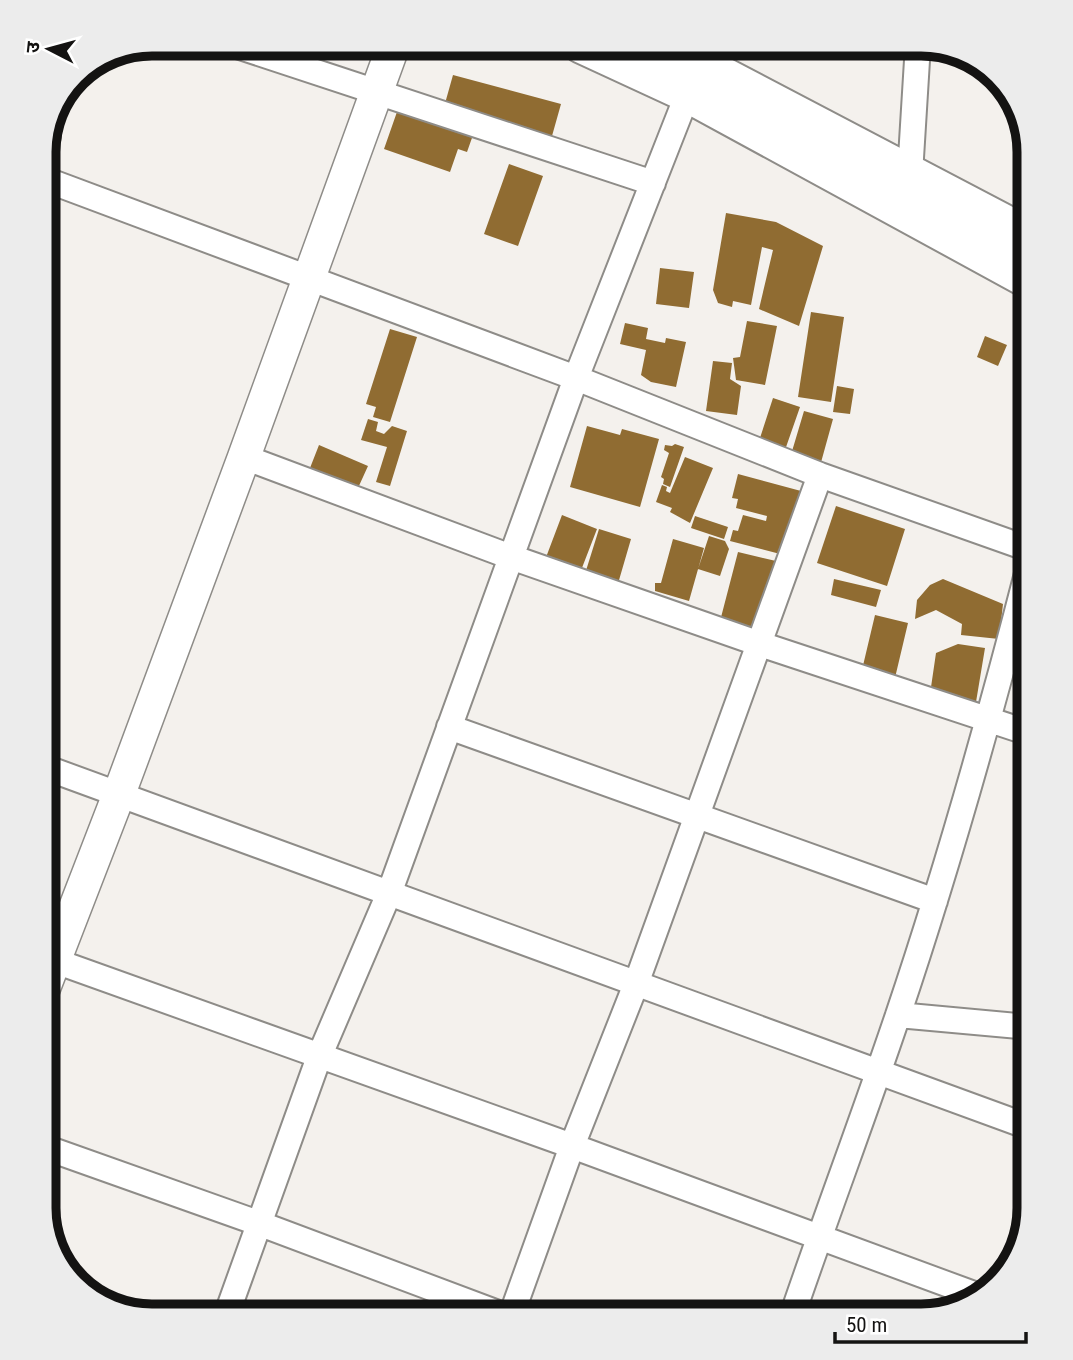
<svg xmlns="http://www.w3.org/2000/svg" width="1073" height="1360" font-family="'Roboto Condensed','Noto Sans Devanagari',sans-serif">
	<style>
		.building { fill: #906c32 }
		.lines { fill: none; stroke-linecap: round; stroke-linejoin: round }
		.minor-casing { stroke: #8e8c88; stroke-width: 28 }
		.tertiary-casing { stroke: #8e8c88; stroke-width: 35 }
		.primary-casing { stroke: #8e8c88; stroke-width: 42 }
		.minor { stroke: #fff; stroke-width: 24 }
		.tertiary { stroke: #fff; stroke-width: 32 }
		.primary { stroke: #fff; stroke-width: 38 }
		.rim { fill: none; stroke: #141312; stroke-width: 9 }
	</style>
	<rect width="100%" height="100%" fill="#f4f1ed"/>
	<path class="building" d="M453 75 561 104 552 136 444 107Z
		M398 109 473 135 467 152 458 149 450 172 384 149Z
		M509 164 543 176 518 246 484 234Z
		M726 213 776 222 823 246 799 326 759 309 773 250 762 247 751 305 733 301 732 307 718 303 713 290Z
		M660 268 694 272 689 308 656 304Z
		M811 312 844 317 831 402 798 397Z
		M747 321 777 326 765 385 736 380 733 358 740 357Z
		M625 323 648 328 646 339 665 343 666 338 686 342 676 387 651 382 641 375 646 350 620 344Z
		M390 329 417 337 390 422 373 417 376 407 366 404Z
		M985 336 1007 345 998 366 977 357Z
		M713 361 732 363 730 379 741 386 737 415 706 411Z
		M837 386 854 389 850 414 833 412Z
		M773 398 800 407 785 450 759 441Z
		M804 411 833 419 820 466 790 458Z
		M368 419 378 422 376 431 384 434 392 426 407 431 390 486 376 482 387 447 361 440Z
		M587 426 620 435 622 429 659 439 640 507 570 487Z
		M675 444 684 447 670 487 663 484 664 479 661 477 669 453 664 450 665 445 672 446Z
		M319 445 368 466 358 488 310 468Z
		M685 457 713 468 690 523 670 512 672 508 656 502 662 485 667 487 666 491 670 493Z
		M738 474 801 491 784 555 730 541 733 530 738 531 743 515 766 521 767 516 736 508 738 499 732 498Z
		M836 506 905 529 887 586 817 563Z
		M562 515 597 529 580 573 545 560Z
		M695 516 728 527 724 539 691 528Z
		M599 529 631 539 617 587 584 577Z
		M709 536 725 541 729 549 720 576 698 569Z
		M673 539 704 548 689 601 655 591V583H661Z
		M738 552 776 561 757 635 719 625Z
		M834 579 881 590 876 607 831 595Z
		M943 579 1003 604 999 639 961 635 962 624 936 610 915 619 917 600 930 585Z
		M875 615 908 623 894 682 861 674Z
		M958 644 985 648 976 702 930 694 936 653Z"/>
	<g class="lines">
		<g class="minor-casing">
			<path id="minor" d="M231 44 653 183
				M44 148 48 136
				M910 174 918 44
				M44 179 576 378 820 475 1029 549
				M244 457 511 557 760 644 1029 733
				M449 727 935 901
				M44 767 1029 1127
				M44 957 572 1146 982 1297
				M898 1015 1029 1027
				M44 1147 258 1223 506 1316
				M226 1316 319 1057 390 891 576 378 688 93
				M511 1316 572 1146 636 984 820 475
				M792 1316C826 1216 864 1116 898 1015 948 867 990 717 1029 566"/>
		</g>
		<g class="tertiary-casing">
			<path id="tertiary" d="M44 988 119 794 244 457 394 44"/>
		</g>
		<g class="primary-casing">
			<path id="primary" d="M582 44 688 93 1029 279
				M661 44 1029 237"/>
		</g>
		<use href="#minor" class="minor"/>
		<use href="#tertiary" class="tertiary"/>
		<use href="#primary" class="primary"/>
	</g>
	<path d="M0 0H1073V1360H0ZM152 56H921A96 96 0 0 1 1017 152V1208A96 96 0 0 1 921 1304H152A96 96 0 0 1 56 1208V152A96 96 0 0 1 152 56Z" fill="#ececec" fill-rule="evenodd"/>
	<path class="rim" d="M152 56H921A96 96 0 0 1 1017 152V1208A96 96 0 0 1 921 1304H152A96 96 0 0 1 56 1208V152A96 96 0 0 1 152 56Z"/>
	<g transform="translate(49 49) rotate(276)" stroke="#ffffff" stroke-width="5" paint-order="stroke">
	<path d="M0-5L12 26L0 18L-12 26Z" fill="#141312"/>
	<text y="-10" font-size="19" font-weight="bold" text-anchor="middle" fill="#141312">उ</text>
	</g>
	<path d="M835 1332v10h191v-10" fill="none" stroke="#141312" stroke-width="3.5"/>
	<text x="846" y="1332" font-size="21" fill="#141312" stroke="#ffffff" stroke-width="5" paint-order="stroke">50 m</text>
</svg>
